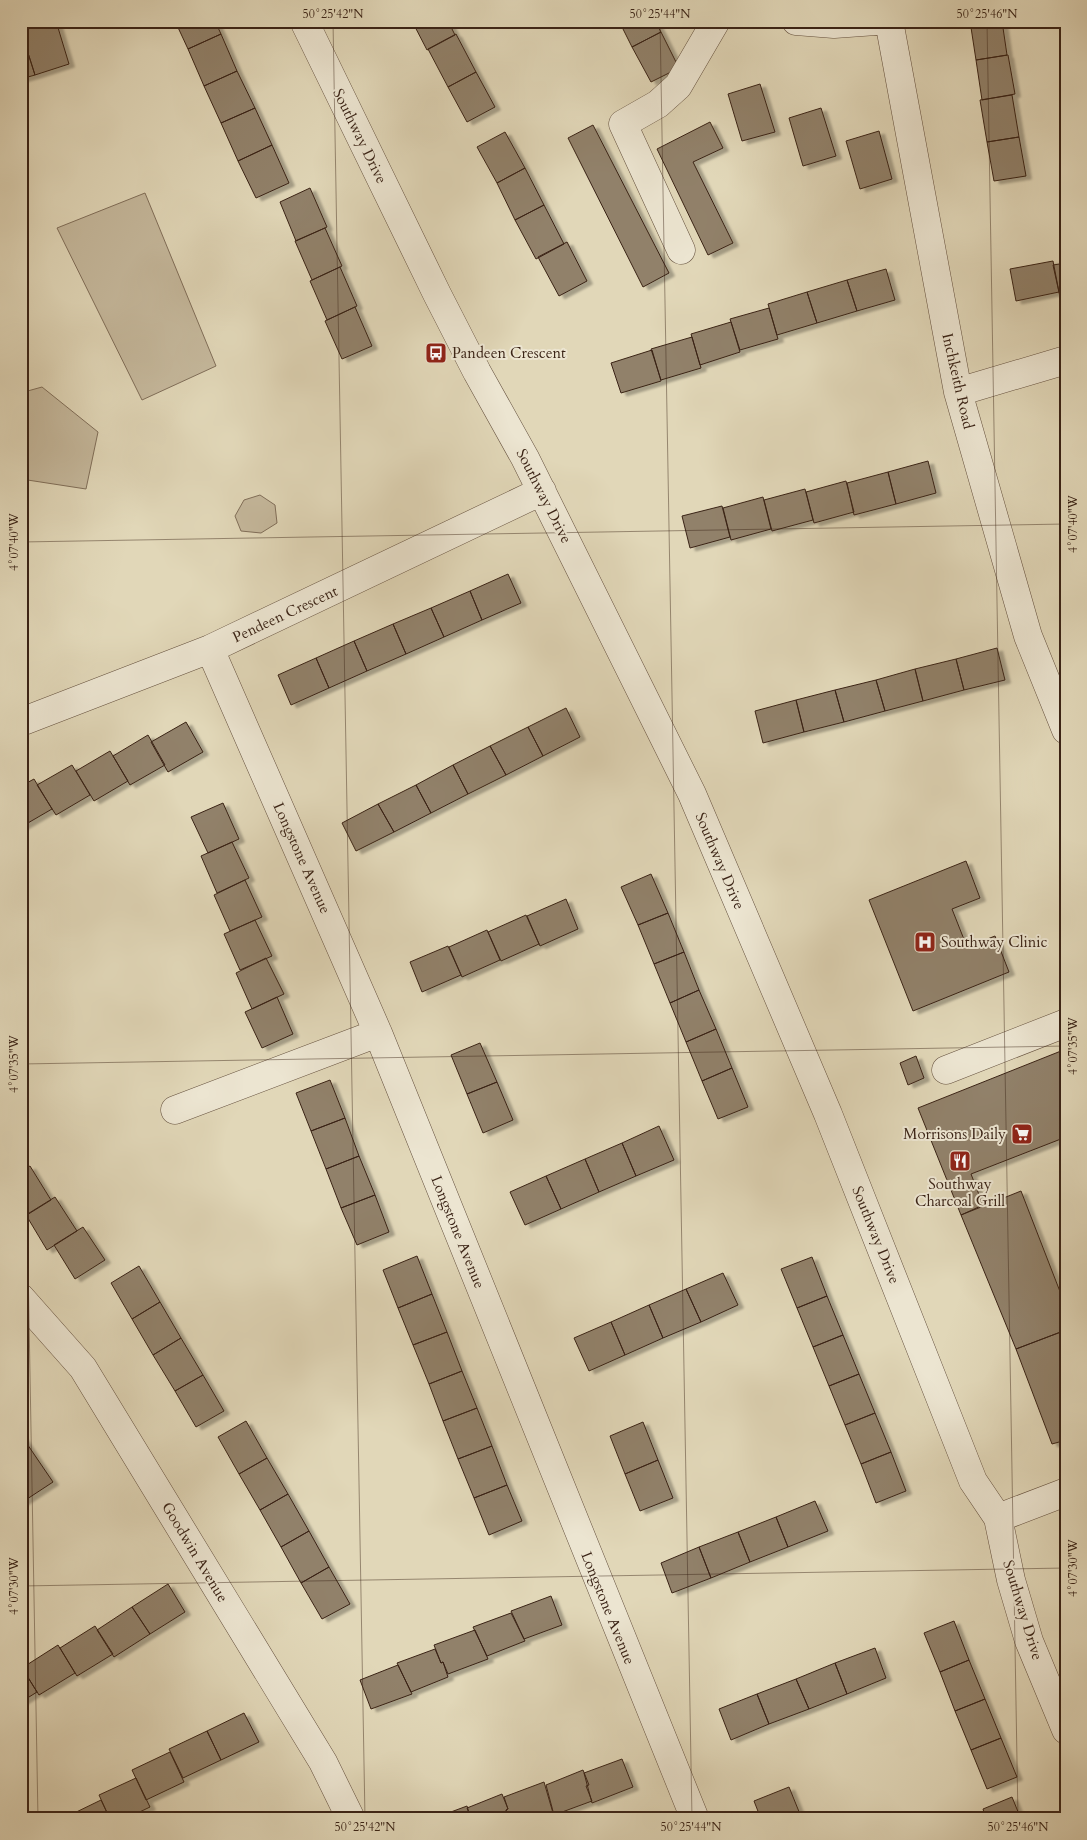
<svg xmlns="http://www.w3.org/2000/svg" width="1087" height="1840" font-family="Cardo,serif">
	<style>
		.green { fill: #c5b89c; stroke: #806e59 }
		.building { fill: #91816a; stroke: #3a2316; filter: url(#shadow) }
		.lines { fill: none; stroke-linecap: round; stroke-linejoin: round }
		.minor-casing { stroke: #64503e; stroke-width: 29 }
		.minor { stroke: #ece5d1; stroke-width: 28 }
		.ticks { fill: none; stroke: #3a2316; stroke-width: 1; stroke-opacity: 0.45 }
		.labels { text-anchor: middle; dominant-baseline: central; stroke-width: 4; stroke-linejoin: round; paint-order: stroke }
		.street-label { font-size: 15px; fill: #3a2316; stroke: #ece5d1 }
		.poi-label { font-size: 15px; fill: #3a2316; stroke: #ece5d1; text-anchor: start }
		.neatline { fill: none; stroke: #3a2316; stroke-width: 2 }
		.ticks-label { font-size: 12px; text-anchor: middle; fill: #3a2316 }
	</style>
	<defs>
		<filter id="shadow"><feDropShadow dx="5.5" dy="3" stdDeviation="1" flood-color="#0004"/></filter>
	</defs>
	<rect width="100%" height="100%" fill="#e1d7b8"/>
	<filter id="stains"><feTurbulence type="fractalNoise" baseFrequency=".004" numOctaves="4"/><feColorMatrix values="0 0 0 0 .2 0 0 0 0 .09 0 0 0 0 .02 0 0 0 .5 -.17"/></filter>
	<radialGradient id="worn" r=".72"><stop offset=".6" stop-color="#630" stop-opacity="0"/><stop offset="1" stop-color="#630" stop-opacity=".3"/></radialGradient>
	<path class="green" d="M145 193 216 366 142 400 57 228Z
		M42 387 98 432 86 489 21 479V403L24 392Z
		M260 495 275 505 277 523 261 533 241 531 235 516 244 500Z"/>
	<path class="building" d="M56 21 69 64 35 75 21 31Z
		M175 21H215L221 34 188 49Z
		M412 21H448L455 35 427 50Z
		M619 21H655L661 32 632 47Z
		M970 21H1002L1007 55 976 60Z
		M21 31 35 75 21 79Z
		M661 32 679 68 651 82 632 47Z
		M221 34 237 71 204 86 188 49Z
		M456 34 476 72 448 87 428 49Z
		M1008 55 1015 94 982 100 976 60Z
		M237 71 255 108 221 123 204 86Z
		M476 72 495 107 467 122 448 87Z
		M760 84 775 132 742 141 728 94Z
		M1012 95 1019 137 987 142 980 100Z
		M255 108 272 145 238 161 221 123Z
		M821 108 836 156 803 166 789 118Z
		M710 122 723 148 693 162 733 243 708 255 657 149Z
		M593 125 669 273 643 287 568 138Z
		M879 131 892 179 860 189 846 141Z
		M505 132 525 168 497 183 477 147Z
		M1019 137 1026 176 994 181 987 142Z
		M272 145 289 183 256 198 238 161Z
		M525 168 544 205 515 220 497 183Z
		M310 188 327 227 296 241 280 202Z
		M544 205 564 244 536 259 515 220Z
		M325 228 342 266 312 280 295 241Z
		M567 242 587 281 559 296 538 257Z
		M1053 261 1059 292 1016 301 1010 269Z
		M1066 263V296L1060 297 1053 265Z
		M340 267 357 306 327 320 310 281Z
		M886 269 895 300 857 311 847 280Z
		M847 280 857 311 817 323 807 292Z
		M807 292 817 323 777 335 768 304Z
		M355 307 372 346 342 359 325 321Z
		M769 308 778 339 740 350 730 319Z
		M731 322 740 352 700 365 691 334Z
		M692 337 701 368 661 380 651 349Z
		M652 350 661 381 621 393 611 363Z
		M928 461 936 493 896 504 888 472Z
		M888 472 896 504 854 515 847 483Z
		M846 481 854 512 814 523 806 492Z
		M805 489 813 520 772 531 764 500Z
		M763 497 771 529 731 540 723 508Z
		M722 506 730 537 690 548 682 516Z
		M508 574 521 603 482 620 470 591Z
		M470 591 482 620 444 637 431 608Z
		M431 608 444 637 406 654 393 624Z
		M393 624 406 654 367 671 354 641Z
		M354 641 367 671 329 688 316 658Z
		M997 648 1005 680 964 690 956 659Z
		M316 658 329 688 291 705 278 675Z
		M956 659 964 690 923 701 915 669Z
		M915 669 923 701 885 711 876 680Z
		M876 680 885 711 844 722 835 690Z
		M835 690 844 722 804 732 796 700Z
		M796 700 804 732 763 743 755 711Z
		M566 708 580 737 543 756 528 727Z
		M186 722 203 752 168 772 151 742Z
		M528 727 543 756 506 775 490 746Z
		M148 735 165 765 130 785 113 756Z
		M490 746 506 775 468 794 453 765Z
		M110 751 128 781 94 801 76 771Z
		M72 765 90 795 56 815 37 785Z
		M453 765 468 794 431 813 416 785Z
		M34 779 52 809 21 827V786Z
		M416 785 431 813 394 832 378 804Z
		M223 803 239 839 208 853 191 817Z
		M378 804 394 832 356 851 342 823Z
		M232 842 249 878 217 893 201 856Z
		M966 861 980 898 952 909 967 947 995 936 1009 972 913 1011 869 900Z
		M651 874 668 913 638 925 621 887Z
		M245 880 262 917 230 931 214 895Z
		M566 899 578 929 540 946 527 916Z
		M668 913 684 952 654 964 638 925Z
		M526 915 539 944 501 961 488 932Z
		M255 920 272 956 240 970 224 934Z
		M487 930 500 960 462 977 449 947Z
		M448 946 461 975 422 992 410 962Z
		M684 952 699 990 670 1003 654 964Z
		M266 958 284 994 252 1009 236 973Z
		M699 990 716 1029 686 1042 670 1003Z
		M277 997 293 1034 262 1048 245 1012Z
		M716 1029 732 1068 702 1081 686 1042Z
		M480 1043 497 1082 467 1094 451 1055Z
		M1066 1049V1137L971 1174 983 1205 961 1215 918 1108Z
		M916 1056 924 1078 908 1085 900 1063Z
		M732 1068 748 1107 718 1119 702 1081Z
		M330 1080 345 1118 311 1131 296 1093Z
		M497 1082 513 1120 483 1133 467 1094Z
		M345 1118 359 1156 326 1169 311 1131Z
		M659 1126 674 1160 636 1176 622 1143Z
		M622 1143 636 1176 599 1192 585 1159Z
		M359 1156 375 1195 341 1208 326 1169Z
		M585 1159 599 1192 561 1209 546 1176Z
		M30 1166 51 1200 22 1218 21 1171Z
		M546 1176 561 1209 525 1225 510 1192Z
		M1021 1191 1066 1307V1330L1016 1349 961 1215Z
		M375 1195 389 1232 357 1245 341 1208Z
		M55 1197 77 1231 47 1250 26 1215Z
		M83 1227 105 1260 75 1279 54 1245Z
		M417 1256 432 1294 398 1308 383 1270Z
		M812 1257 827 1296 797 1308 781 1269Z
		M139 1266 160 1302 132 1319 111 1283Z
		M723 1273 738 1305 701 1322 686 1289Z
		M686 1289 701 1322 663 1338 649 1305Z
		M432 1294 447 1332 413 1345 398 1308Z
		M827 1296 843 1335 813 1347 797 1308Z
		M160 1302 181 1338 153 1355 132 1319Z
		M649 1305 663 1338 625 1355 611 1322Z
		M611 1322 625 1355 589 1371 574 1338Z
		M1066 1330V1440L1052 1444 1016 1349Z
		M447 1332 462 1371 429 1384 413 1345Z
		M843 1335 859 1374 829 1386 813 1347Z
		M181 1338 203 1375 175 1391 153 1355Z
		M462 1371 477 1408 443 1421 429 1384Z
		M859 1374 875 1413 845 1425 829 1386Z
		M203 1375 224 1411 196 1427 175 1391Z
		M477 1408 492 1446 458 1459 443 1421Z
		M875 1413 891 1452 861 1464 845 1425Z
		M246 1421 267 1458 239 1474 218 1437Z
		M643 1422 658 1460 625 1474 610 1436Z
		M21 1435 53 1482 21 1503Z
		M492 1446 507 1485 474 1498 458 1459Z
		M891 1452 906 1491 876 1503 861 1464Z
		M267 1458 288 1494 260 1510 239 1474Z
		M658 1460 673 1498 640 1511 625 1474Z
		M507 1485 522 1521 489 1535 474 1498Z
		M288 1494 309 1531 281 1547 260 1510Z
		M815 1501 828 1531 788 1547 776 1517Z
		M776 1517 788 1547 750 1562 738 1532Z
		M309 1531 329 1567 301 1583 281 1547Z
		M738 1532 750 1562 711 1578 699 1547Z
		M699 1547 711 1578 672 1593 661 1563Z
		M329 1567 350 1604 322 1619 301 1583Z
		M168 1584 185 1612 150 1634 132 1607Z
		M551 1596 562 1625 524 1639 511 1611Z
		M132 1607 150 1634 114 1657 97 1630Z
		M511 1613 525 1641 487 1656 473 1627Z
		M954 1621 969 1660 940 1672 924 1633Z
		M95 1626 113 1654 77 1676 60 1648Z
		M475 1630 488 1659 448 1674 443 1662 441 1663 434 1645Z
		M58 1645 75 1673 39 1695 22 1668Z
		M875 1648 886 1678 847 1694 835 1663Z
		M435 1649 441 1663 443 1662 448 1677 411 1692 397 1663Z
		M969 1660 985 1699 955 1711 940 1672Z
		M835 1663 847 1694 809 1709 796 1679Z
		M398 1665 412 1694 371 1709 360 1680Z
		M21 1666 37 1692 21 1702Z
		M796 1679 809 1709 769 1724 757 1694Z
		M757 1694 769 1724 731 1740 719 1709Z
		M985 1699 1001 1738 971 1750 955 1711Z
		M244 1713 259 1742 221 1760 207 1731Z
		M207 1731 221 1760 183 1778 169 1749Z
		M1001 1738 1017 1777 987 1789 971 1750Z
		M170 1752 184 1782 146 1800 132 1770Z
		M622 1759 633 1787 592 1803 584 1773Z
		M583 1770 589 1785 586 1786 592 1801 554 1815 546 1785Z
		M136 1778 150 1807 125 1819H110L99 1795Z
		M544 1782 553 1813 537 1819H509L506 1810 508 1809 504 1797Z
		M789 1787 802 1819H761L754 1801Z
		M502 1794 508 1809 506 1810 509 1819H471L467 1808Z
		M1012 1797 1021 1819H986L983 1809Z
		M101 1800 110 1819H65L64 1818Z
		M467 1806 471 1819H432Z"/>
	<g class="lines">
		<g class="minor-casing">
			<path id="minor" d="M304 21 437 294 477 372 525 458 692 794 828 1114 973 1481 998 1518 1011 1580 1029 1641 1066 1730
				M796 21 834 24 876 21
				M889 21 958 392 1028 636 1066 730
				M681 250 623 124 658 104 678 86 716 21
				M958 392 1066 360
				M210 649 378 1033 695 1819
				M21 722 210 649 542 491
				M946 1070 1066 1023
				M175 1110 378 1033
				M21 1298 83 1368 323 1762 351 1819
				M998 1518 1066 1492"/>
		</g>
		<use href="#minor" class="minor"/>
	</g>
	<path class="ticks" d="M333 21 365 1819M660 21 692 1819M987 21 1018 1819M21 542 1066 524M21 873 38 1819M21 1064 1066 1046M21 1586 1066 1568"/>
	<defs>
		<g id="bus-square" transform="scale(1.125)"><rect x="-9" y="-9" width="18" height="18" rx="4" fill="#8f2418" stroke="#ece5d1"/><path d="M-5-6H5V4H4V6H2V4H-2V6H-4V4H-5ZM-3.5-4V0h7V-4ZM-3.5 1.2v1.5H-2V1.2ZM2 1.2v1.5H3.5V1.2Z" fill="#fff"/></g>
		<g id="hospital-square" transform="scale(1.125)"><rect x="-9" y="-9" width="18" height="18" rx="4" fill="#8f2418" stroke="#ece5d1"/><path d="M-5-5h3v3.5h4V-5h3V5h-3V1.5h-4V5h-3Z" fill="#fff"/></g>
		<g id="supermarket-square" transform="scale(1.125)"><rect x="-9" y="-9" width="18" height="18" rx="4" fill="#8f2418" stroke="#ece5d1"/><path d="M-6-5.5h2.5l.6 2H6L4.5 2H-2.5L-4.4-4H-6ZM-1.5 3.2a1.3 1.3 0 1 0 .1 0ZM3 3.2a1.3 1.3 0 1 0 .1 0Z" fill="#fff"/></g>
		<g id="restaurant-square" transform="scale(1.125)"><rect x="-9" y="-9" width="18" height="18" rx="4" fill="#8f2418" stroke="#ece5d1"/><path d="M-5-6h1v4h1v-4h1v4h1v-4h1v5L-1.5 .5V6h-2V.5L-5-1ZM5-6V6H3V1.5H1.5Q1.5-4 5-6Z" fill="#fff"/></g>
	</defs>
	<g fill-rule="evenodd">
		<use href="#bus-square" x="436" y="353"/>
		<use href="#hospital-square" x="925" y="942"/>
		<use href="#supermarket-square" x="1022" y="1134"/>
		<use href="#restaurant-square" x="960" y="1161"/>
	</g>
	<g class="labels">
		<g class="street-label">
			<text transform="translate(360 136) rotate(64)">Southway Drive</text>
			<text transform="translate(958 381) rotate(77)">Inchkeith Road</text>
			<text transform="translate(544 496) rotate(63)">Southway Drive</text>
			<text transform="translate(285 614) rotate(-25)">Pendeen Crescent</text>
			<text transform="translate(302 858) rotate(66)">Longstone Avenue</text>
			<text transform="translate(720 861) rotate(67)">Southway Drive</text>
			<text transform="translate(458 1232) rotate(68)">Longstone Avenue</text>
			<text transform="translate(876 1235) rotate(68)">Southway Drive</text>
			<text transform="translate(195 1552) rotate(59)">Goodwin Avenue</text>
			<text transform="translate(608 1608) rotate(68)">Longstone Avenue</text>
			<text transform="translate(1023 1610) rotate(73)">Southway Drive</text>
		</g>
		<g class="poi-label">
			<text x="452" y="353">Pandeen Crescent</text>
			<text x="941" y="942">Southway Clinic</text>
			<text x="1006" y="1134" text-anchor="end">Morrisons Daily</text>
			<text x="960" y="1184" text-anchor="middle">Southway<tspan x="960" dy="17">Charcoal Grill</tspan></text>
		</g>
	</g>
	<rect width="1087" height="1840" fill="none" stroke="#e1d7b8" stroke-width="55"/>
	<rect x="28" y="28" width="1032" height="1784" class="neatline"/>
	<g class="ticks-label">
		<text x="333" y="18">50°25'42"N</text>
		<text x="660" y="18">50°25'44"N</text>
		<text x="987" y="18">50°25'46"N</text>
		<text transform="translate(1073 524) rotate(-90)" y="4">4°07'40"W</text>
		<text transform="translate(14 542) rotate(-90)" y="4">4°07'40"W</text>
		<text transform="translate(1073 1046) rotate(-90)" y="4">4°07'35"W</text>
		<text transform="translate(14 1064) rotate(-90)" y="4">4°07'35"W</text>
		<text transform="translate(1073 1568) rotate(-90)" y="4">4°07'30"W</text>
		<text transform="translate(14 1586) rotate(-90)" y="4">4°07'30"W</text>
		<text x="365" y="1831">50°25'42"N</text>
		<text x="691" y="1831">50°25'44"N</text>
		<text x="1018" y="1831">50°25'46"N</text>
	</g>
	<rect width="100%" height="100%" filter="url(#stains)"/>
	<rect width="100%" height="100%" fill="url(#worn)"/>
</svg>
